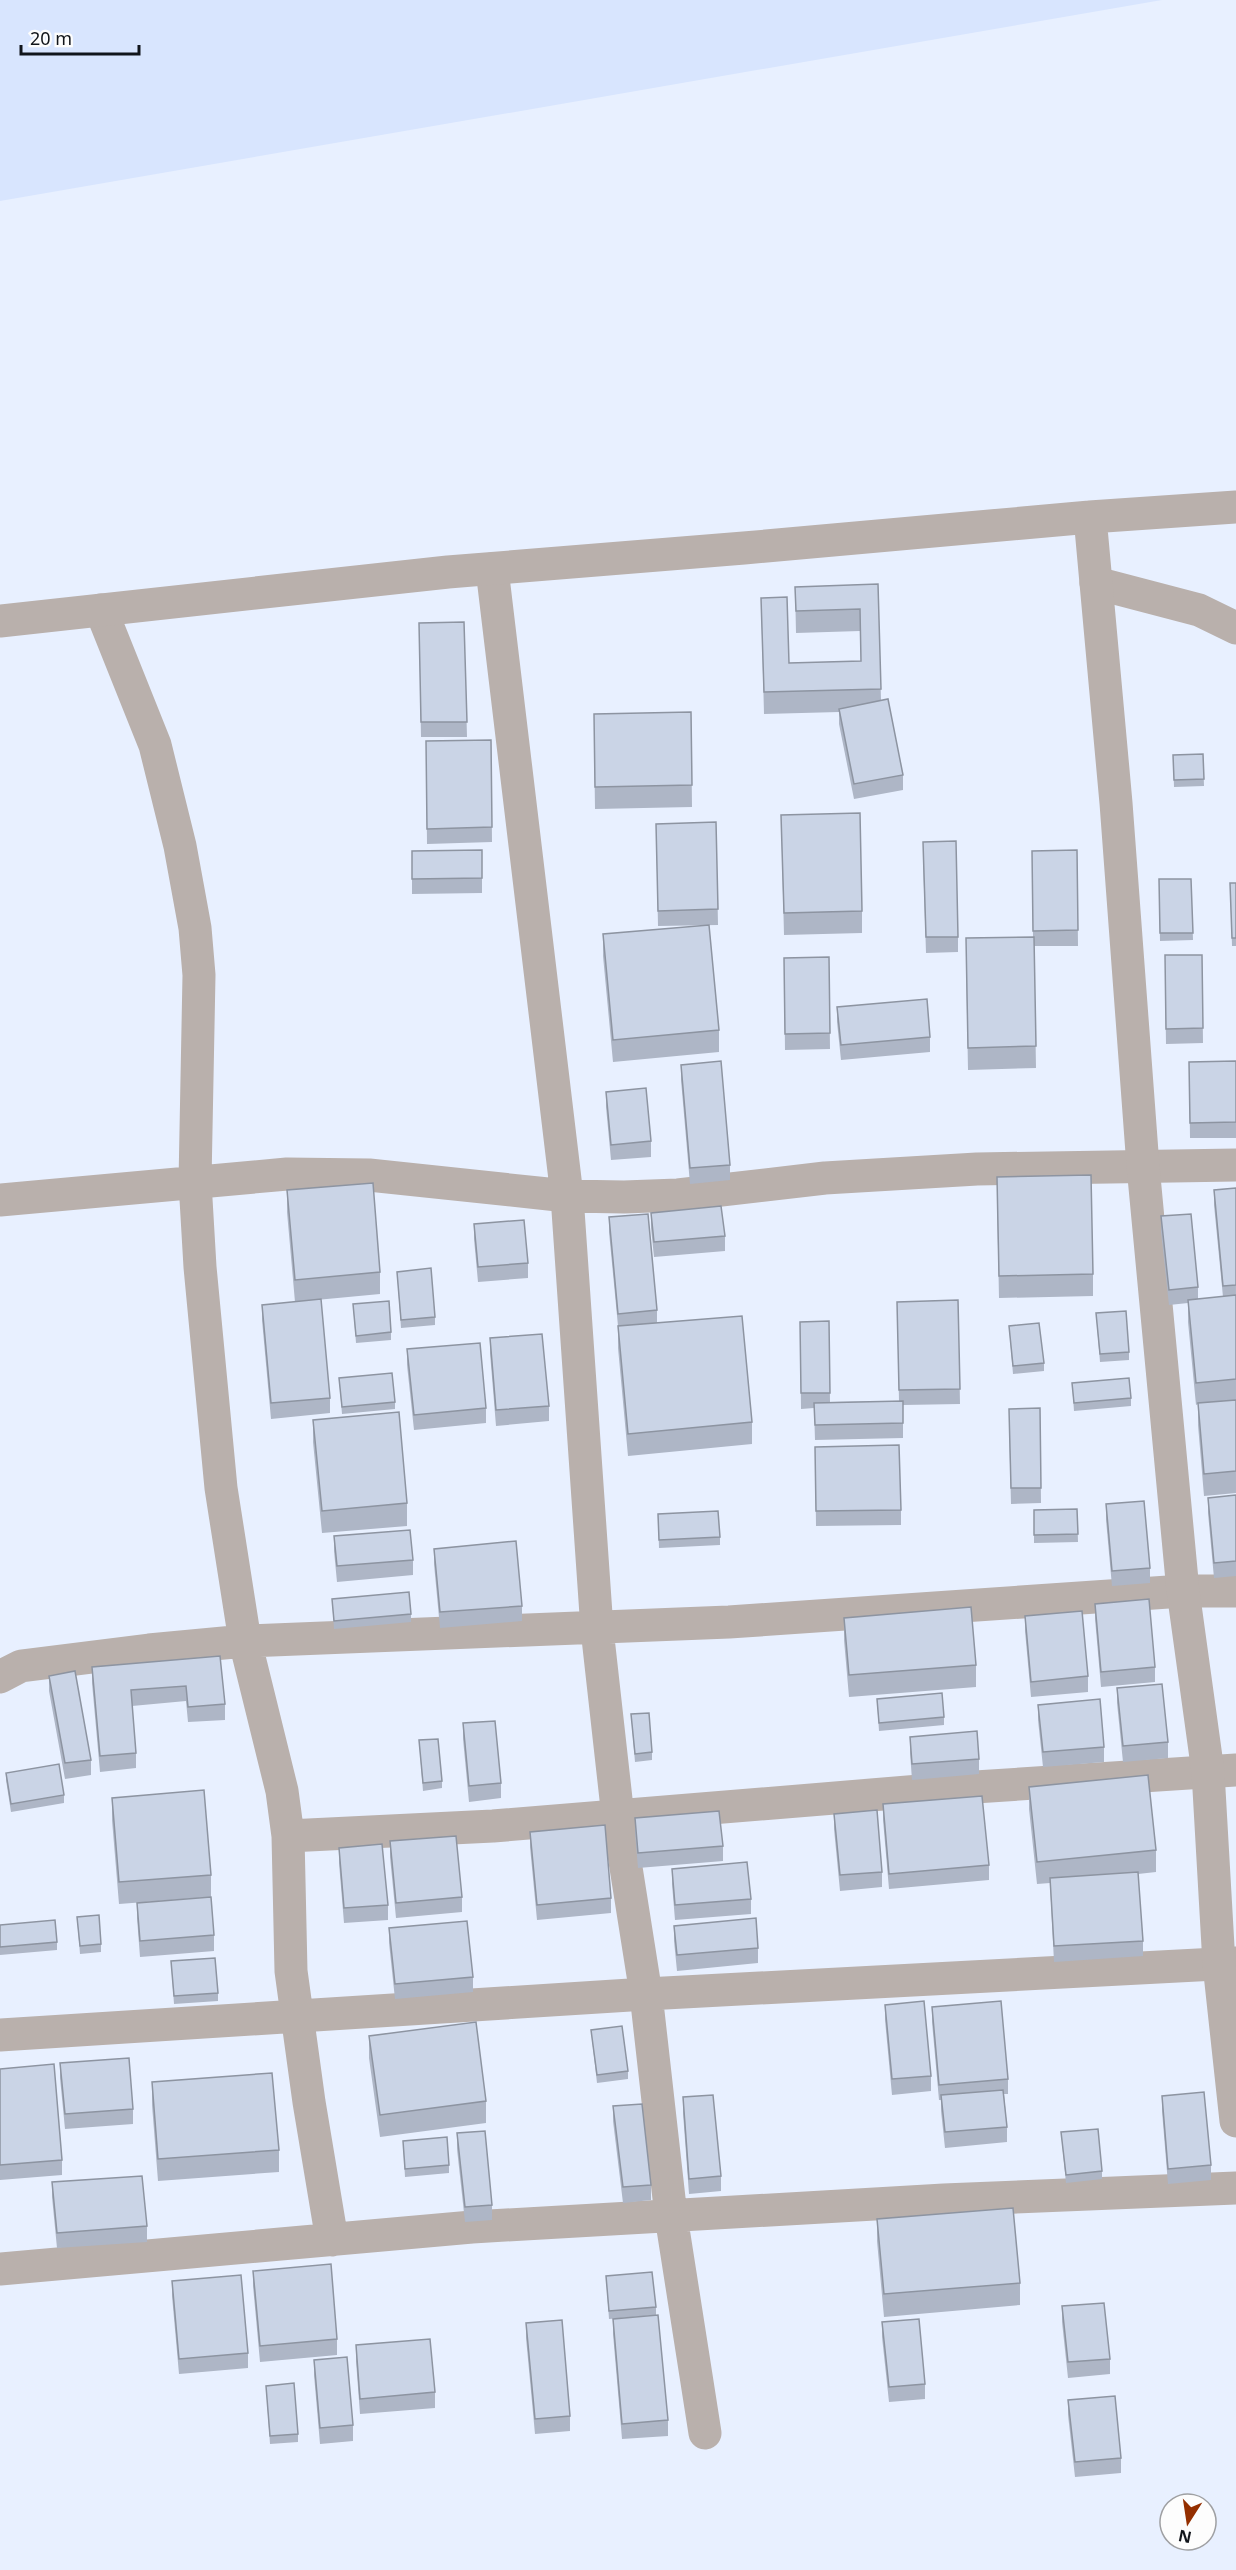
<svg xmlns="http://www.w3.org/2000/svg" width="1236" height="2570" font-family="'Noto Sans',sans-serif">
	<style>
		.built { fill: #d8e5fe }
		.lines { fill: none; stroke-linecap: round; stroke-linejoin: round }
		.minor { stroke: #b9b0ac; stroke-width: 33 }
		.tertiary { stroke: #b9b0ac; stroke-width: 33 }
		.wall { fill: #aeb6c6 }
		.building { fill: #cad4e6; stroke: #8d94a1; stroke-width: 1.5 }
	</style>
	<rect width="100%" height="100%" fill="#e8f0ff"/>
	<path class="built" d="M0 0H1162L0 201Z"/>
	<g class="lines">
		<path class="minor" d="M492 569 567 1196 597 1629 618 1817 646 1994 671 2216 705 2433
			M1096 583 1199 610 1236 628
			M101 610 155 745 180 846 195 928 199 975 195 1182 200 1267 221 1488 245 1641 282 1791 288 1836 291 1971 309 2102 332 2240
			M0 1200 287 1174 369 1175 567 1196 624 1197 678 1195 825 1178 977 1169 1236 1165
			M0 1677 21 1666 149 1650 245 1641 729 1622 1183 1591H1236
			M288 1836 493 1826 944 1789 1236 1770
			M0 2035 646 1994 1236 1963
			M0 2269 472 2227 944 2200 1236 2188"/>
		<path class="tertiary" d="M1090 517 1116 803 1143 1166 1183 1591 1208 1772 1219 1964 1236 2121
			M0 621 448 572 744 548 1090 517 1236 507"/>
	</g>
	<path class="wall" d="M878 584 881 701 903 775V790L854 799 839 724V712L764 714 761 598 789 663 861 661 860 631 796 633 795 587Z
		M464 622 467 737H421L419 623Z
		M691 712 692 807 595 809 594 737Z
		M491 740 492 842 427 844 426 741Z
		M1203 754 1204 786 1174 787 1173 755Z
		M781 815 862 911V933L784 935Z
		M716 822 718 925 658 926 656 824Z
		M482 850V893L412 894V851Z
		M1077 850 1078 946H1034L1036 1068 968 1070 966 960 1033 937 1032 851Z
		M923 857 958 937V952L926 953Z
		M1159 879H1191L1193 940 1160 941Z
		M1230 883H1236V946H1232Z
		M603 934 719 1030V1052L613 1062 603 956Z
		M1202 955 1203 1043 1166 1044 1165 971Z
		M829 957 830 1049 785 1050 784 958Z
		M837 1007 930 1037V1052L841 1060 837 1022Z
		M1236 1061V1138H1190L1189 1062Z
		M681 1065 730 1165V1180L690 1184 681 1080Z
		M606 1092 651 1141V1157L611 1160 606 1107Z
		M1236 1188V1493L1204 1496 1198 1425V1404L1196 1405 1188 1322V1303L1169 1305 1161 1232V1216L1198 1287V1299L1223 1297 1214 1205V1190Z
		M287 1190 380 1272V1294L295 1302 287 1212Z
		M997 1199 1093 1274V1296L999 1298Z
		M651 1213 725 1236V1251L654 1257 651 1228Z
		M609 1217 657 1310V1323L752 1422V1444L628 1456 618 1348V1326L609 1232Z
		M474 1224 528 1263V1278L478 1282 474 1239Z
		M397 1272 435 1317V1325L401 1328Z
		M958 1300 960 1404 903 1405V1438L815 1440 814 1408 801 1409 800 1322 829 1321 830 1402 899 1401 897 1302Z
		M353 1304 391 1332V1340L356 1343Z
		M262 1305 330 1398V1413L271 1419 262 1320Z
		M1096 1313 1129 1352V1360L1100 1362Z
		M1009 1326 1044 1363V1371L1013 1374Z
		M490 1338 549 1406V1421L496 1426 490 1353Z
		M407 1349 486 1408V1423L414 1430 407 1365Z
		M339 1378 395 1402V1409L342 1414Z
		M1072 1383 1131 1398V1406L1074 1411Z
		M1040 1408 1041 1503 1011 1504 1009 1425Z
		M313 1420 407 1503V1526L322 1533 313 1442Z
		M815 1447 901 1510V1525L816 1526Z
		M1236 1495V1576L1214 1578 1208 1513V1498Z
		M1106 1504 1150 1568V1583L1112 1586 1106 1520Z
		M1077 1509 1078 1542 1034 1543V1510Z
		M658 1514 720 1537V1545L659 1548Z
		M334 1536 413 1560V1575L337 1582 334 1551Z
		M434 1549 522 1606V1621L440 1628 434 1564Z
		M332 1599 411 1614V1622L334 1629Z
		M1095 1604 1155 1667V1682L1101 1687 1095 1619Z
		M1025 1616 1088 1676V1692L1031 1697 1025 1631Z
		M844 1618 976 1665V1687L849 1697 844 1640Z
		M220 1656 225 1704V1720L188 1722 186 1701 132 1706 136 1753V1768L100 1772 92 1683V1667Z
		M49 1676 91 1760V1775L65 1779 49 1691Z
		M1117 1688 1168 1742V1758L1123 1762 1117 1703Z
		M877 1699 944 1717V1725L879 1731Z
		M1038 1705 1104 1747V1762L1043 1767 1038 1720Z
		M631 1714 652 1752V1760L635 1762Z
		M463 1723 501 1783V1798L469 1802 463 1739Z
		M910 1737 979 1759V1774L912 1780 910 1752Z
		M419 1740 442 1781V1788L423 1791Z
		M6 1773 64 1795V1803L11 1812 6 1780Z
		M1029 1787 1156 1850V1872L1138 1874 1143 1941V1956L1054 1962 1050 1883 1037 1884 1029 1809Z
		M112 1798 211 1875V1897L119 1904 112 1820Z
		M883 1804 989 1865V1880L889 1889 883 1820Z
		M834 1814 882 1872V1887L840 1891 834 1829Z
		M635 1818 723 1846V1861L638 1868 635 1833Z
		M530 1832 611 1898V1913L537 1920 530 1847Z
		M390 1841 462 1897V1912L396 1918 390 1857Z
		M339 1848 388 1905V1920L344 1923 339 1863Z
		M672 1869 751 1899V1914L675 1920 672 1884Z
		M137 1903 214 1935V1951L140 1957 137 1918Z
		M77 1917 101 1944V1952L80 1954Z
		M0 1925 57 1942V1950L0 1955Z
		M674 1926 758 1948V1963L677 1971 674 1941Z
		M389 1928 473 1977V1992L395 1999 389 1943Z
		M171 1961 218 1993V2001L174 2004Z
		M885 2005 931 2076V2091L892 2095 885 2020Z
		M932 2007 1008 2079V2094H1004L1007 2127V2142L945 2148 941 2111V2100H939L932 2022Z
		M591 2030 628 2071V2079L597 2083Z
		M369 2036 486 2101V2123L380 2137 369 2058Z
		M60 2063 133 2109V2124L65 2129 60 2078Z
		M0 2069 62 2160V2175L0 2180Z
		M152 2082 279 2150V2172L158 2181 152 2105Z
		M1162 2096 1211 2165V2180L1168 2184 1162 2111Z
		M683 2097 721 2176V2191L689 2194 683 2113Z
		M613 2106 651 2185V2200L623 2203 613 2121Z
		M1061 2132 1102 2171V2179L1066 2183Z
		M457 2133 492 2205V2220L465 2222 457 2149Z
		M403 2141 449 2165V2173L405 2177Z
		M52 2182 147 2226V2242L57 2248 52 2197Z
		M877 2219 1020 2283V2305L884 2317 877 2241Z
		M253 2271 337 2339V2355L260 2362 253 2286Z
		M606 2276 656 2307V2315L609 2319Z
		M172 2281 248 2353V2368L179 2374 172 2296Z
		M1062 2306 1110 2359V2374L1068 2378 1062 2322Z
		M613 2319 668 2420V2436L622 2439 613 2334Z
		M882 2322 925 2384V2399L889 2402 882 2337Z
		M526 2323 570 2416V2431L535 2434 526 2338Z
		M356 2345 435 2392V2408L360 2414 356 2361Z
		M314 2360 353 2425V2441L320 2444 314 2375Z
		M266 2386 298 2434V2442L270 2444Z
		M1068 2400 1121 2458V2473L1075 2477 1068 2415Z"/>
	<path class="building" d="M878 584 881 689 764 692 761 598 787 597 789 663 861 661 860 609 796 611 795 587Z
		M464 622 467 722H421L419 623Z
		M888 699 903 775 854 784 839 709Z
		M691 712 692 785 595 787 594 714Z
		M491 740 492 827 427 829 426 741Z
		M1203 754 1204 779 1174 780 1173 755Z
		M860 813 862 911 784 913 781 815Z
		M716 822 718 909 658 911 656 824Z
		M956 841 958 937H926L923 842Z
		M482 850V878L412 879V851Z
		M1077 850 1078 930 1033 931 1032 851Z
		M1159 879H1191L1193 933H1160Z
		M1230 883H1236V938H1232Z
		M709 925 719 1030 613 1040 603 934Z
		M1034 937 1036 1046 968 1048 966 938Z
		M1165 955H1202L1203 1028 1166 1029Z
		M829 957 830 1033 785 1034 784 958Z
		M927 999 930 1037 841 1045 837 1007Z
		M721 1061 730 1165 690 1168 681 1065Z
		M1236 1061V1122L1190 1123 1189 1062Z
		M646 1088 651 1141 611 1145 606 1092Z
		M1091 1175 1093 1274 999 1276 997 1177Z
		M373 1183 380 1272 295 1280 287 1190Z
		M1236 1188V1285L1223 1286 1214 1190Z
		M721 1206 725 1236 654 1242 651 1213Z
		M648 1214 657 1310 618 1314 609 1217Z
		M1191 1214 1198 1287 1169 1290 1161 1216Z
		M524 1220 528 1263 478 1267 474 1224Z
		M431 1268 435 1317 401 1320 397 1272Z
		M1236 1295V1379L1196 1383 1188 1300Z
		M321 1299 330 1398 271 1403 262 1305Z
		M958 1300 960 1389 899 1390 897 1302Z
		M389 1301 391 1332 356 1336 353 1304Z
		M1126 1311 1129 1352 1100 1354 1096 1313Z
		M742 1316 752 1422 628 1434 618 1326Z
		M829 1321 830 1393H801L800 1322Z
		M1039 1323 1044 1363 1013 1366 1009 1326Z
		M542 1334 549 1406 496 1410 490 1338Z
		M480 1343 486 1408 414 1415 407 1349Z
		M392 1373 395 1402 342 1407 339 1378Z
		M1129 1378 1131 1398 1074 1403 1072 1383Z
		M1236 1400V1471L1204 1474 1198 1403Z
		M903 1401V1423L815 1425 814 1403Z
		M1040 1408 1041 1488H1011L1009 1409Z
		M399 1412 407 1503 322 1511 313 1420Z
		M899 1445 901 1510 816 1511 815 1447Z
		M1236 1495V1561L1214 1563 1208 1498Z
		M1144 1501 1150 1568 1112 1571 1106 1504Z
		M1077 1509 1078 1534 1034 1535V1510Z
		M718 1511 720 1537 659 1540 658 1514Z
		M410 1530 413 1560 337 1566 334 1536Z
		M516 1541 522 1606 440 1612 434 1549Z
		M409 1592 411 1614 334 1621 332 1599Z
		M1149 1599 1155 1667 1101 1672 1095 1604Z
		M971 1607 976 1665 849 1675 844 1618Z
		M1082 1611 1088 1676 1031 1682 1025 1616Z
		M220 1656 225 1704 188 1707 186 1686 131 1690 136 1753 100 1756 92 1667Z
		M75 1671 91 1760 65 1763 49 1676Z
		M1162 1684 1168 1742 1123 1746 1117 1688Z
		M942 1693 944 1717 879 1723 877 1699Z
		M1100 1699 1104 1747 1043 1752 1038 1705Z
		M649 1713 652 1752 635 1754 631 1714Z
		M495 1721 501 1783 469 1786 463 1723Z
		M977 1731 979 1759 912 1764 910 1737Z
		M438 1739 442 1781 423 1783 419 1740Z
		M59 1764 64 1795 11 1804 6 1773Z
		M1148 1775 1156 1850 1037 1862 1029 1787Z
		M204 1790 211 1875 119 1882 112 1798Z
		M982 1796 989 1865 889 1874 883 1804Z
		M877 1810 882 1872 840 1875 834 1814Z
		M719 1811 723 1846 638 1853 635 1818Z
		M605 1825 611 1898 537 1905 530 1832Z
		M456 1836 462 1897 396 1903 390 1841Z
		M382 1844 388 1905 344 1908 339 1848Z
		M747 1862 751 1899 675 1905 672 1869Z
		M1138 1872 1143 1941 1054 1946 1050 1878Z
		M211 1897 214 1935 140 1941 137 1903Z
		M99 1915 101 1944 80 1946 77 1917Z
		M756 1918 758 1948 677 1955 674 1926Z
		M55 1920 57 1942 0 1947V1925Z
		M467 1921 473 1977 395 1984 389 1928Z
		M215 1958 218 1993 174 1996 171 1961Z
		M924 2001 931 2076 892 2079 885 2005Z
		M1001 2001 1008 2079 939 2085 932 2007Z
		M476 2022 486 2101 380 2115 369 2036Z
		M622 2026 628 2071 597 2075 591 2030Z
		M129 2058 133 2109 65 2114 60 2063Z
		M54 2064 62 2160 0 2165V2069Z
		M272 2073 279 2150 158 2159 152 2082Z
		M1003 2090 1007 2127 945 2132 941 2095Z
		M1204 2092 1211 2165 1168 2169 1162 2096Z
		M713 2095 721 2176 689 2179 683 2097Z
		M642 2104 651 2185 623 2187 613 2106Z
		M1098 2129 1102 2171 1066 2175 1061 2132Z
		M485 2131 492 2205 465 2207 457 2133Z
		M447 2137 449 2165 405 2169 403 2141Z
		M142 2176 147 2226 57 2233 52 2182Z
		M1013 2208 1020 2283 884 2294 877 2219Z
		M331 2264 337 2339 260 2346 253 2271Z
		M652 2272 656 2307 609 2311 606 2276Z
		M241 2275 248 2353 179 2359 172 2281Z
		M1104 2303 1110 2359 1068 2362 1062 2306Z
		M658 2315 668 2420 622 2424 613 2319Z
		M919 2319 925 2384 889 2387 882 2322Z
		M562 2320 570 2416 535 2419 526 2323Z
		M430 2339 435 2392 360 2399 356 2345Z
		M347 2357 353 2425 320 2428 314 2360Z
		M294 2383 298 2434 270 2436 266 2386Z
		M1115 2396 1121 2458 1075 2462 1068 2400Z"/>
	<g transform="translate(1188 2522) rotate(192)"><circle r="28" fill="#fdfdfd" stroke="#9fa0a3" stroke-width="1.5"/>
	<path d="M0-4.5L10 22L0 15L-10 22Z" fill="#942f00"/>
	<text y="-9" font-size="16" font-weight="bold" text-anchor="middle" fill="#11151b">N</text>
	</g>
	<path d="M21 45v9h118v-9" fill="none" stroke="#11151b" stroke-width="3"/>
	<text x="30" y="45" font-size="18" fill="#11151b" stroke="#fdfdfd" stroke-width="4.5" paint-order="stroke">20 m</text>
</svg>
